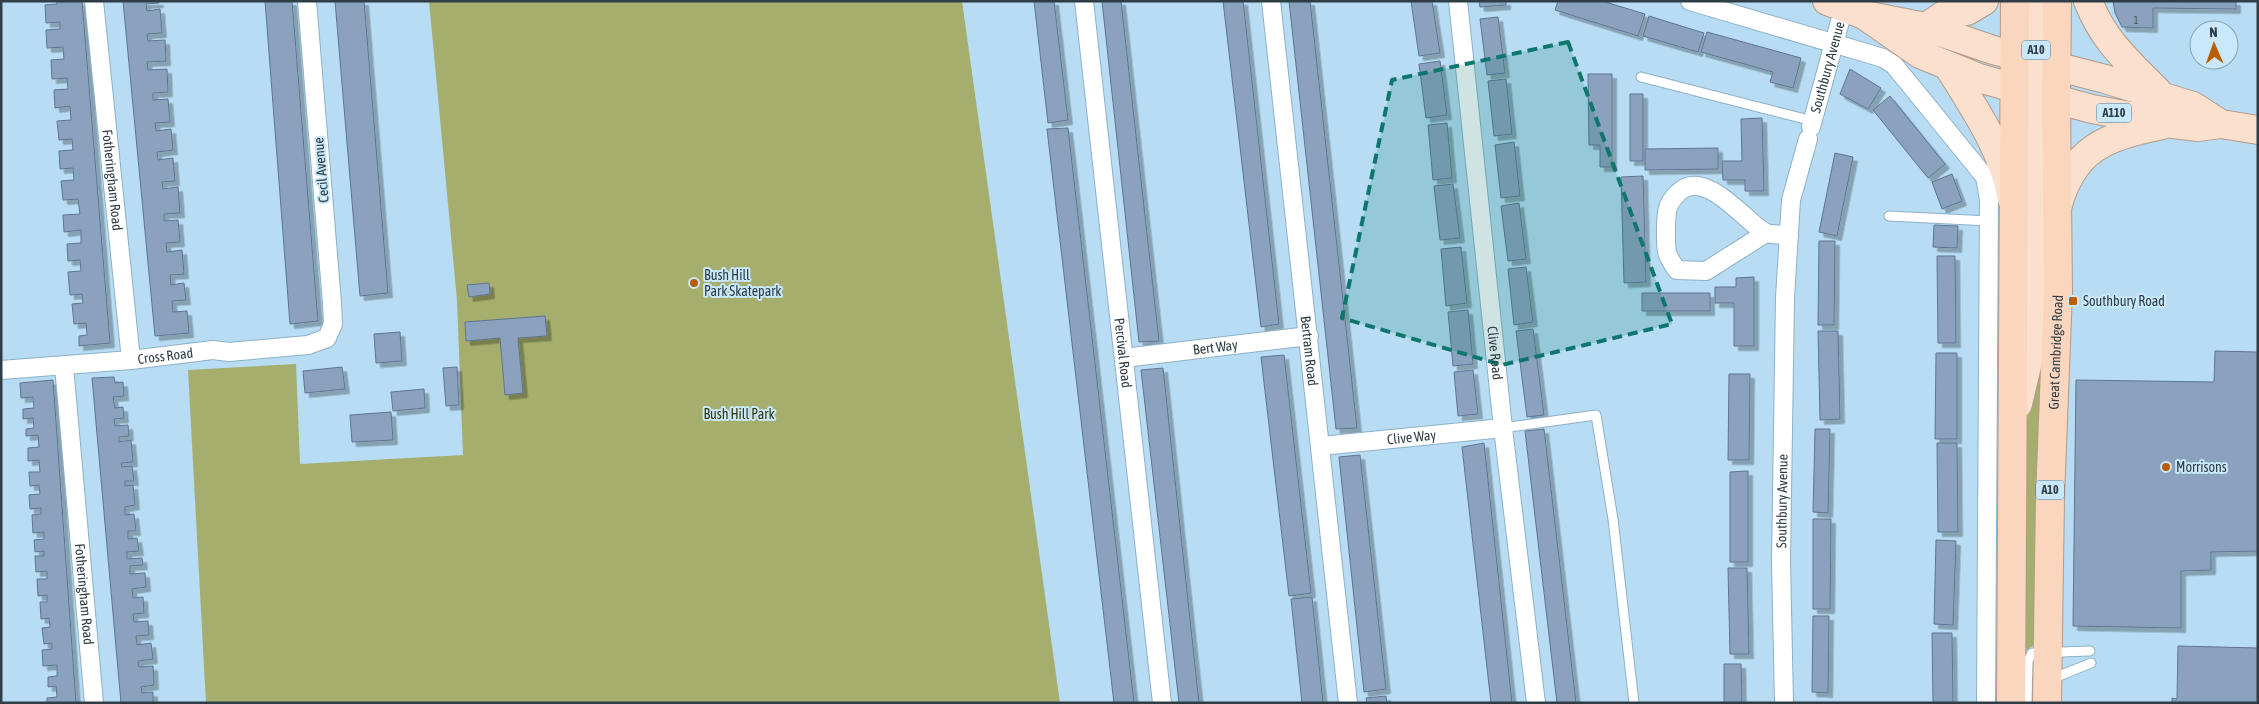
<svg xmlns="http://www.w3.org/2000/svg" width="2259" height="704" font-family="'Asap Condensed',sans-serif">
	<style>
		.green { fill: #a5ae6c }
		.building { fill: #8ba2bf; stroke: #5f7490; filter: url(#shadow) }
		.lines { fill: none; stroke-linecap: round; stroke-linejoin: round }
		.service-casing { stroke: #8db1c7; stroke-width: 11 }
		.minor-casing { stroke: #8db1c7; stroke-width: 20 }
		.primary-casing { stroke: #b39a89; stroke-width: 30 }
		.trunk-casing { stroke: #b39a89; stroke-width: 30 }
		.service { stroke: #fff; stroke-width: 9 }
		.minor { stroke: #fff; stroke-width: 18 }
		.primary { stroke: #fce0ce; stroke-width: 28 }
		.trunk { stroke: #fbd6be; stroke-width: 28 }
		.marked { fill: #0f766e; fill-opacity: 0.2; stroke: #0f766e; stroke-width: 4; stroke-dasharray: 10 6; stroke-linejoin: round }
		.poi-dot { fill: #b95e00; stroke: #cae8fb; stroke-width: 2 }
		.labels { text-anchor: middle; dominant-baseline: central; stroke-width: 4; stroke-linejoin: round; paint-order: stroke }
		.number-label { font-size: 11px; fill: #455664 }
		.shield { fill: #cae8fb; stroke: #5d707c; stroke-width: 1 }
		.shield-label { font-size: 12px; font-weight: bold; fill: #2e3d46 }
		.street-label { font-size: 14px; fill: #2e3d46; stroke: #cae8fb }
		.poi-label { font-size: 14px; fill: #2e3d46; stroke: #cae8fb; text-anchor: start }
		.park-label { font-size: 14px; fill: #333708; stroke: #cae8fb }
	</style>
	<defs>
		<filter id="shadow"><feDropShadow dx="4.5" dy="4.5" stdDeviation="0" flood-color="#0004"/></filter>
	</defs>
	<rect width="100%" height="100%" fill="#b7dcf3"/>
	<path class="green" d="M429 1H962L1060 703H206L188 370 296 364 300 464 463 455 457 300Z
		M2045 160 2039 641 2024 652 2026 438Z"/>
	<path class="building" d="M57 1H82L110 343 79 346V336L87 335 86 323 74 324 72 304 83 303 82 294 70 295 68 272 81 271 80 260 68 261 67 244 81 243V230L64 232 63 215 80 214 78 199 63 200 61 181 74 180 73 168 60 169 59 151 73 150 72 139 59 140 57 121 71 120 70 106 55 108 54 90 68 89 67 78 52 79 51 60 64 59 63 47 47 48 46 30 60 29V22L46 23 45 5 57 4Z
		M123 1H159V3L146 4 147 11 160 9 162 33 147 34 148 41 165 40 166 61 147 62 148 70 167 69 168 92 153 93V100L168 99 170 122 155 123 156 131 171 129 173 150 157 152 158 160 173 158 175 181 162 182 163 189 178 187 180 213 164 214V221L178 220 180 242 166 243 167 252 182 250 184 274 170 275 171 285 184 283 186 300 172 301 173 312 187 311 189 333 155 336Z
		M265 1H292L318 321 290 324Z
		M335 1H364L388 293 360 296Z
		M1034 1H1054L1068 120 1048 123Z
		M1102 1H1121L1159 341 1139 342Z
		M1223 1H1243L1279 324 1261 327Z
		M1289 1H1310L1357 428 1336 429Z
		M1411 1H1432L1440 53 1419 56Z
		M1479 1H1506V5L1480 7Z
		M1558 1H1602L1645 14 1638 36 1555 10Z
		M2113 1H2236V9L2153 8V28L2122 27 2115 13Z
		M1649 16 1704 33 1698 52 1643 36Z
		M1498 17 1505 73 1487 75 1480 19Z
		M1707 32 1801 58 1793 88 1770 82 1773 72 1701 52Z
		M1440 61 1447 115 1426 118 1419 64Z
		M1850 69 1881 88 1868 109 1840 94Z
		M1588 74H1612V167H1600V145H1589Z
		M1506 79 1512 134 1494 136 1488 81Z
		M1630 94H1643V161H1630Z
		M1890 96 1945 164 1928 178 1873 110Z
		M1762 118 1764 191H1745V180H1723L1722 161H1742L1741 119Z
		M1447 123 1452 178 1433 180 1428 125Z
		M1068 128 1134 703H1114L1047 129Z
		M1514 142 1520 196 1501 198 1495 145Z
		M1718 148V169L1645 170V149Z
		M1835 153 1853 157 1837 236 1819 232Z
		M1952 174 1962 201 1942 209 1932 182Z
		M1643 176 1646 282 1624 283 1621 177Z
		M1453 184 1460 238 1440 240 1434 186Z
		M1519 203 1526 259 1508 261 1501 206Z
		M1934 225 1958 226 1957 248 1933 247Z
		M1819 241H1835L1834 325H1818Z
		M1461 247 1467 303 1446 306 1441 249Z
		M1937 256H1955L1956 343H1938Z
		M1526 267 1533 322 1514 325 1508 269Z
		M1754 277V346H1734V303H1715V287H1736V278Z
		M489 283 490 294 469 297 467 285Z
		M1642 293H1710V311H1642Z
		M1468 310 1473 364 1453 366 1448 312Z
		M545 316 547 336 518 338 523 393 505 395 500 338 466 341 465 322Z
		M1533 329 1544 415 1527 417 1516 331Z
		M1818 331H1838L1840 419 1820 420Z
		M400 332 402 361 376 363 374 334Z
		M2215 351 2258 352V551L2211 552V570L2181 571V628L2073 626 2076 380 2214 382Z
		M1936 353H1957V439H1935Z
		M1284 355 1311 593 1289 596 1261 357Z
		M342 367 345 389 305 393 303 371Z
		M457 367 459 405 446 406 443 368Z
		M1163 368 1199 703H1179L1141 370Z
		M1473 370 1478 414 1458 416 1454 372Z
		M1729 374H1750L1749 460H1728Z
		M114 377 115 383 123 382 124 396 113 397 115 408 123 407 124 418 114 419 115 426 128 425 129 436 119 437V442L131 440 133 462 121 463 122 467 132 466 134 481H125V486L133 485 135 505 125 507V515L134 514 136 531H128V539L137 538 139 551 127 552V559L142 558 143 565 130 566V574L145 573 146 587 132 589 133 598 143 597 144 613 133 614 134 622 148 621 149 635 136 636 137 645 151 643 153 659 138 661 139 667 153 666 154 685 141 687 142 693 153 692V703H121L92 378Z
		M53 380 76 703H47V698L57 697 56 686 48 687V677L57 676V665L43 666 42 650 52 649V643L44 644 42 628 50 627 49 618 41 619 40 602H47V595L38 596 37 579H47V571L36 572 35 556H44V551L35 552 34 540 44 539V532L33 533 32 515 41 514V508L30 509 29 495 40 494 39 485 30 486 29 472H40L39 460 28 461V448L39 447 38 435 26 436V429L34 428 33 418 23 419V409L34 408 33 397 21 398 20 383Z
		M424 389 425 408 393 411 391 392Z
		M391 412 393 440 352 442 350 415Z
		M1544 429 1576 703H1557L1525 431Z
		M1815 429H1830L1828 513 1813 512Z
		M1484 443 1512 703H1491L1462 447Z
		M1937 443H1957L1958 532H1938Z
		M1360 455 1386 689 1364 692 1339 457Z
		M1748 471V562H1730V472Z
		M1813 519H1831L1830 609H1813Z
		M1936 540 1956 541 1953 625 1934 624Z
		M1728 568H1747L1749 654H1730Z
		M1312 597 1323 703H1302L1291 599Z
		M1813 616H1829L1828 693 1812 692Z
		M1932 633H1952L1953 703H1933Z
		M2178 646 2258 648V703H2172V698L2177 699Z
		M1724 664H1741L1742 703H1724Z
		M1386 696 1387 703H1367L1366 698Z"/>
	<g class="lines">
		<g class="service-casing">
			<path id="service" d="M1641 77 1813 121
				M1889 216 1989 221
				M1503 428 1596 415 1613 519 1634 703
				M2053 681 2059 676 2091 663
				M2027 703 2028 661 2032 653 2090 651"/>
		</g>
		<g class="minor-casing">
			<g id="minor">
				<path id="s1" d="M94 1 131 360"/>
				<path id="s2" d="M1084 1 1162 703"/>
				<path id="s3" d="M1271 1 1348 703"/>
				<path id="s4" d="M1458 1 1503 428 1536 703"/>
				<path d="M1690 1 1883 58 1894 65 1985 177 1989 200 1986 703"/>
				<path id="s5" d="M1811 127 1844 7"/>
				<path d="M1766 233 1706 271 1677 270C1665 254 1666 250 1666 231 1666 214 1666 204 1678 193 1705 166 1747 224 1766 233 1772 235 1782 234 1789 235"/>
				<path id="s6" d="M1124 358 1309 336"/>
				<path id="s7" d="M64 366 94 703"/>
				<path id="s8" d="M1 370 131 360 213 350 229 352 308 345 327 338 333 324 332 303 307 1"/>
				<path id="s9" d="M1321 446 1503 428"/>
				<path id="s10" d="M1784 703 1781 561 1785 298 1791 200 1808 139"/>
			</g>
		</g>
		<g class="primary-casing">
			<path id="primary" d="M1827 1 1864 15 1926 27 1993 50 2105 79 2193 106 2221 124
				M2088 1C2104 42 2129 62 2158 92
				M1864 15 1920 54 1979 78 2014 88 2092 109 2173 124 2198 127 2221 124 2258 130
				M1926 27 1944 15 1967 11 1984 1
				M1948 66C1973 106 2004 151 2012 199
				M2029 79 2035 61 2038 1
				M2057 208C2073 148 2105 137 2162 125
				M2018 404 2030 353 2033 129C2035 111 2032 92 2041 77"/>
		</g>
		<g class="trunk-casing">
			<g id="trunk">
				<path d="M2011 703 2015 1"/>
				<path id="s11" d="M2047 703 2050 498 2058 292 2056 100 2057 1"/>
			</g>
		</g>
		<use href="#service" class="service"/>
		<use href="#minor" class="minor"/>
		<use href="#primary" class="primary"/>
		<use href="#trunk" class="trunk"/>
	</g>
	<path class="marked" d="M1568 42 1672 324 1502 365 1342 318 1392 80Z"/>
	<g class="poi-dot">
		<circle cx="694" cy="283" r="5"/>
		<rect x="2068" y="296" width="10" height="10" rx="2.5"/>
		<circle cx="2166" cy="467" r="5"/>
	</g>
	<g class="labels">
		<g class="number-label">
			<text x="2136" y="20">1</text>
		</g>
		<g class="shield">
			<rect x="2022" y="40.5" width="28" height="19" rx="4"/>
			<rect x="2096.5" y="103.5" width="35" height="19" rx="4"/>
			<rect x="2036" y="480.5" width="28" height="19" rx="4"/>
		</g>
		<g class="shield-label">
			<text x="2036" y="50">A10</text>
			<text x="2114" y="113">A110</text>
			<text x="2050" y="490">A10</text>
		</g>
		<g class="street-label">
			<text stroke="none"><textPath href="#s5" startOffset="62">Southbury Avenue</textPath></text>
			<text transform="translate(321 170) rotate(-95)">Cecil Avenue</text>
			<text stroke="none"><textPath href="#s1" startOffset="180">Fotheringham Road</textPath></text>
			<text stroke="none"><textPath href="#s6" startOffset="92">Bert Way</textPath></text>
			<text stroke="none"><textPath href="#s2" startOffset="354">Percival Road</textPath></text>
			<text stroke="none"><textPath href="#s3" startOffset="352">Bertram Road</textPath></text>
			<text stroke="none"><textPath href="#s4" startOffset="354">Clive Road</textPath></text>
			<text stroke="none"><textPath href="#s11" startOffset="351">Great Cambridge Road</textPath></text>
			<text stroke="none"><textPath href="#s8" startOffset="165">Cross Road</textPath></text>
			<text stroke="none"><textPath href="#s9" startOffset="91">Clive Way</textPath></text>
			<text stroke="none"><textPath href="#s10" startOffset="202">Southbury Avenue</textPath></text>
			<text stroke="none"><textPath href="#s7" startOffset="229">Fotheringham Road</textPath></text>
		</g>
		<g class="poi-label">
			<text x="704" y="275">Bush Hill<tspan x="704" dy="16">Park Skatepark</tspan></text>
			<text x="2083" y="301">Southbury Road</text>
			<text x="2176" y="467">Morrisons</text>
		</g>
		<g class="park-label">
			<text x="739" y="414">Bush Hill Park</text>
		</g>
	</g>
	<rect width="2259" height="704" fill="none" stroke="#2e3d46" stroke-width="5"/>
	<g transform="translate(2214 45) rotate(358)"><circle r="24" fill="#cae8fb" stroke="#8ca4b3"/>
	<path d="M0-4L9 19L0 12L-9 19Z" fill="#b95e00"/>
	<text y="-8" font-size="14" font-weight="bold" text-anchor="middle" fill="#2e3d46">N</text>
	</g>
</svg>
